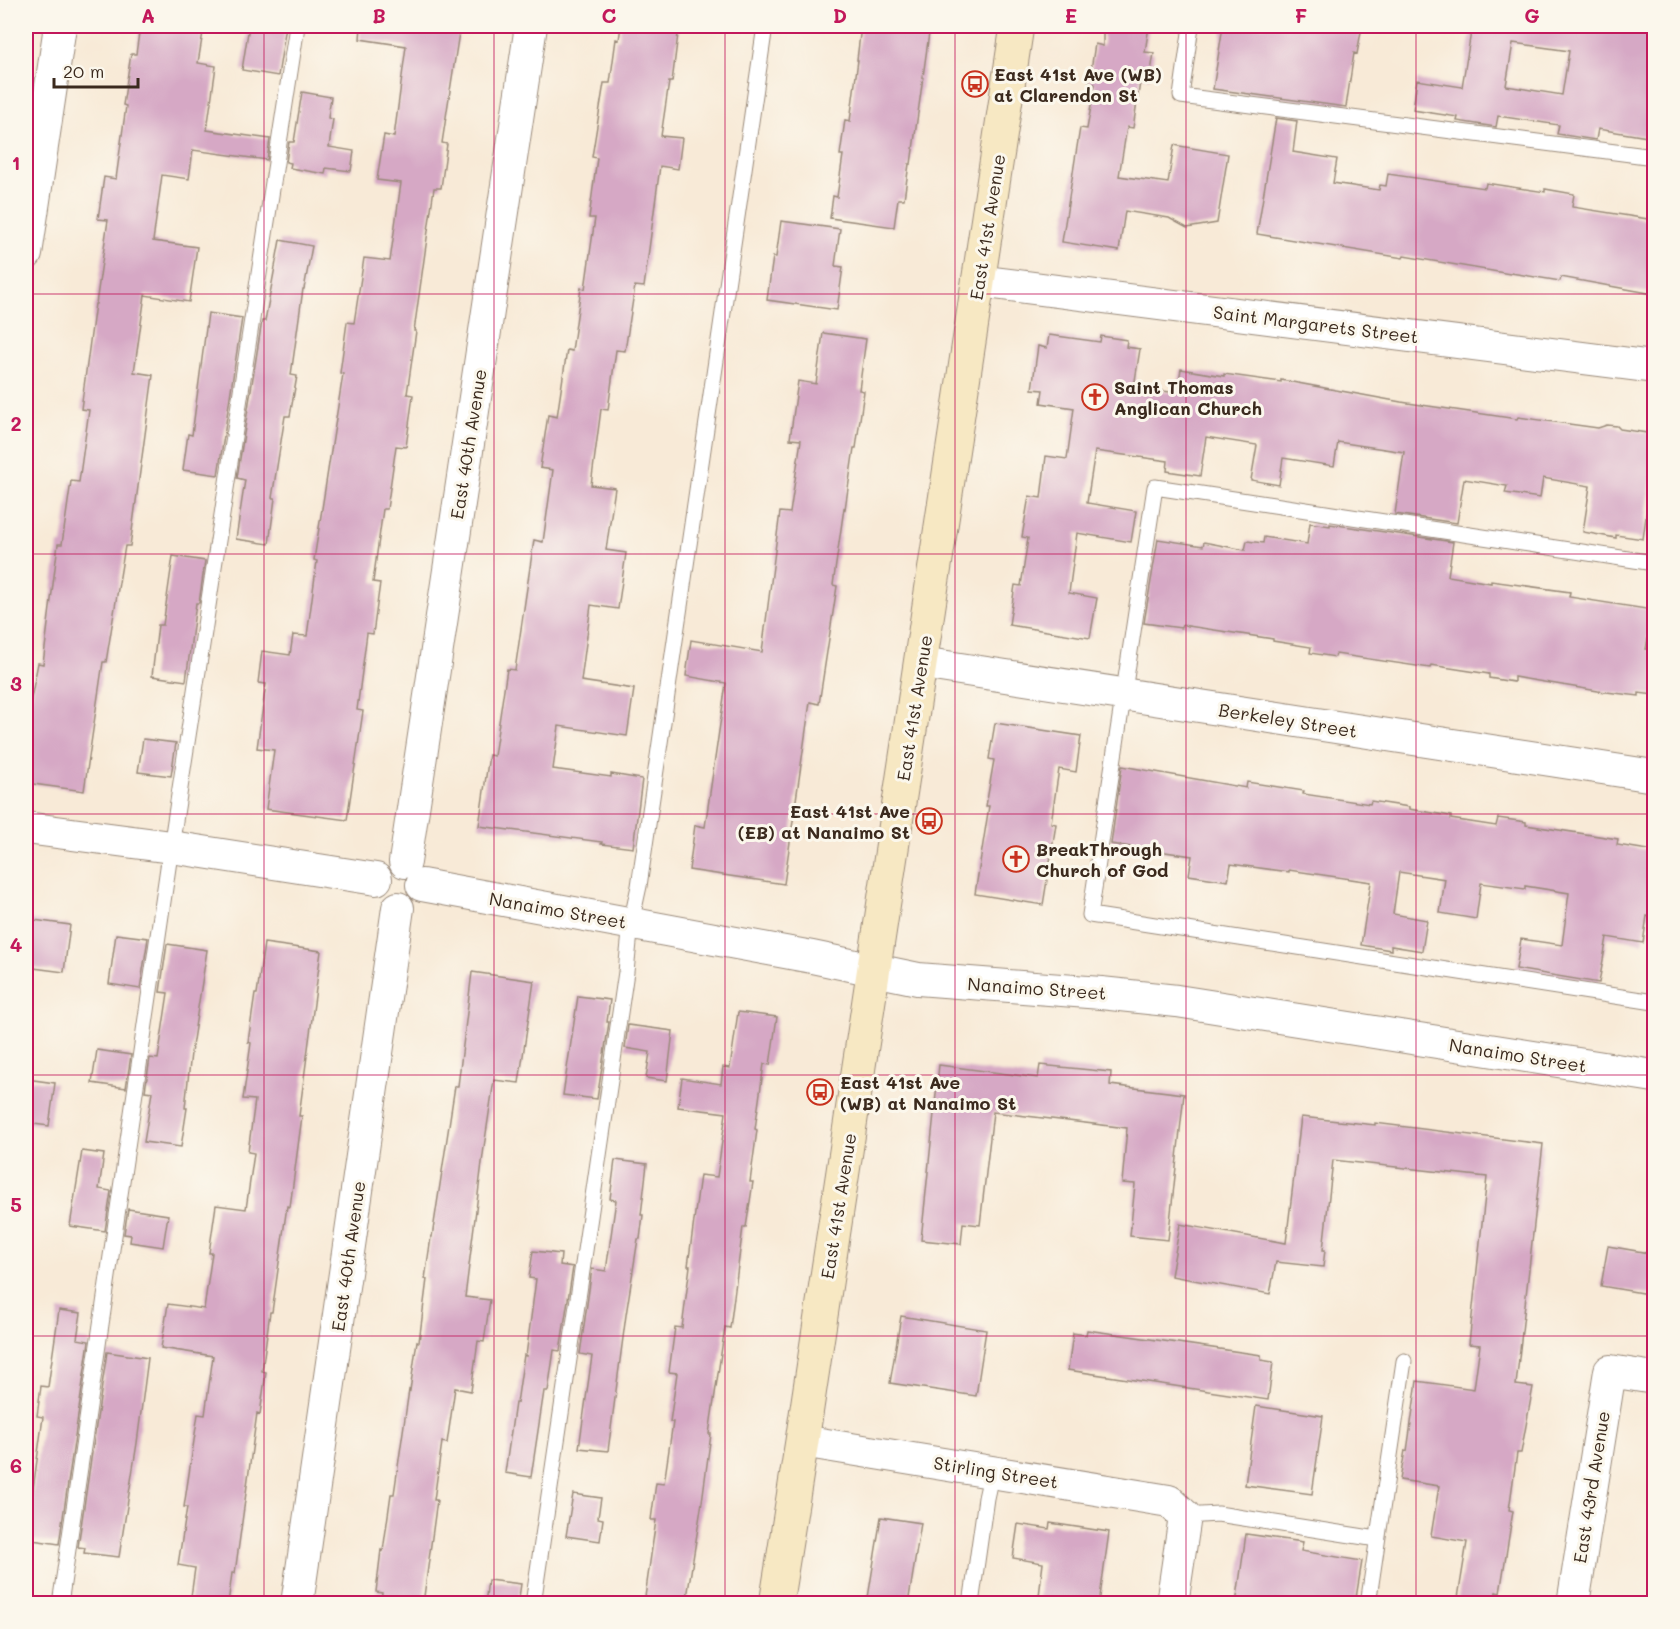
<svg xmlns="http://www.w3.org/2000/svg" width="1680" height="1629" font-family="Mali,sans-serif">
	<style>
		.building { fill: #d6a8c5; fill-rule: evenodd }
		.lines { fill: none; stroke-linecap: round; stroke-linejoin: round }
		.service-casing { stroke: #9a8a7a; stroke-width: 17 }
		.minor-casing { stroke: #9a8a7a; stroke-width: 34 }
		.secondary-casing { stroke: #9a8a7a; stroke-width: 35 }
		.service { stroke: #fff; stroke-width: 15 }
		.minor { stroke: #fff; stroke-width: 32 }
		.secondary { stroke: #f7e8c3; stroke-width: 33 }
		.grid { fill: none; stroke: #c2185b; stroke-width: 1.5; stroke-opacity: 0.55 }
		.labels { text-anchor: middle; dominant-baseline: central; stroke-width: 6; stroke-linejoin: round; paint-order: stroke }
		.poi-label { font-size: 18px; font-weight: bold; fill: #3b2a1e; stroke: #fbf7ec; text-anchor: start }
		.street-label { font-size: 18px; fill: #3b2a1e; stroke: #fbf7ec }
		.neatline { fill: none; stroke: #c2185b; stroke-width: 2 }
		.grid-label { font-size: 20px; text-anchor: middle; font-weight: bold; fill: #c2185b }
	</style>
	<rect width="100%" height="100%" fill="#fbf7ec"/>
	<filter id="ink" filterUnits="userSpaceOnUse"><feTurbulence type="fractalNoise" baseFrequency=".0167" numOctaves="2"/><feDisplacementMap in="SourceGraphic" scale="12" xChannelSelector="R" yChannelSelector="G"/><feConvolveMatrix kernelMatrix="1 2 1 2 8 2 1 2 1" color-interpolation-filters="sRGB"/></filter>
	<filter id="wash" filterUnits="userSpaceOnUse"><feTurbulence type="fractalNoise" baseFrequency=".008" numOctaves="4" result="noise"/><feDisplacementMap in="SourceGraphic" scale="24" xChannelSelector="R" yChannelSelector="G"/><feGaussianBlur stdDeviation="1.35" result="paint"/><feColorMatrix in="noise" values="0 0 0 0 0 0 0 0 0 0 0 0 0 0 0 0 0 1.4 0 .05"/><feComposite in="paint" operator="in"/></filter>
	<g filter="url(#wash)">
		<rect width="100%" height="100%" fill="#f8ead7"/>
		<g id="blocks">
			<path class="building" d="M140 26H204L198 63 216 66 207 130 270 139 267 160 193 150 189 179 162 175 153 241 197 247 189 302 145 295 134 372 153 375 130 546H125L106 662H103L84 791 26 783V724L38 663 43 664 58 544H62L71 481 79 482 89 410 81 409 95 304H96L108 220 98 219 104 177 116 179 126 106 123 105 131 54H136Z
				M249 26H286L278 76 242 70Z
				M361 26H460L442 143 447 144 441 188H434L414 331H416L407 394 413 395 406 447 396 446 387 509H383L373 582 380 583 373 634 367 633 357 710 363 711 347 820 266 809 274 750 257 748 266 684 258 683 262 651 290 655 293 635 307 636 317 561 314 560 343 374 340 373 347 322 354 323 364 258 390 261 401 183 377 180 384 135 394 137 406 46 360 39Z
				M621 26H679L672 82H669L661 136 682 138 678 169 660 166 644 287 635 286 625 351 616 350 608 410 601 409 591 485 615 488 606 550 626 553 618 609 591 605 581 681 634 689 627 736 559 726 553 769 611 777V774L642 779 633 848 601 844 602 842 479 826 489 755 494 756 507 669 515 670 534 540 543 542 553 470 540 468 548 415 557 417 567 350 572 351 581 288 585 289 595 218H589L597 158 592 157 604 83H610L616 39 619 40Z
				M861 26H930L911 164H909L904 199H898L894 227 830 218 833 196 837 197 843 155H840L845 120 850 121 858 60H857Z
				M1103 26H1149L1145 52 1154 53 1150 78 1141 76 1133 128 1127 127 1119 176 1168 183 1174 145 1228 154 1217 223 1187 228 1169 218 1125 211 1119 251 1062 242 1080 128 1087 129 1095 84 1089 83 1095 44 1103 46Z
				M1223 26H1362L1357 54 1354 53 1346 107 1213 89Z
				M1472 26H1654V138L1598 129 1596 140 1557 134 1559 125 1498 116 1496 127 1457 121 1458 117 1413 110 1417 80 1462 87ZM1513 43 1569 51 1562 95 1506 86Z
				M302 92 331 97 328 118 333 119 329 147 354 151 351 171 326 168 325 174 290 168 291 163 286 162 289 142H294Z
				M1276 118 1297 121 1293 152 1337 159 1333 183 1379 190 1380 185 1386 186 1388 174 1485 188 1486 183 1545 192V189L1574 194 1572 207 1654 220V294L1561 277 1560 281 1511 273 1510 274 1404 256 1403 258 1257 234Z
				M781 221 840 229 835 266 843 267 837 310 767 300 773 257H776Z
				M280 240 312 246 304 289H303L291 375 297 376 290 416H285L272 498H275L269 544 236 539 245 480 237 478 262 321H265Z
				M208 313 242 318 218 475 183 470 188 434 192 435Z
				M823 333 866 339 859 390 864 391 856 448H854L845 509 844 508 833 585 837 586 819 704 810 702 784 884 689 870 695 825 705 827 726 683 686 676 691 640 762 652 780 512 790 513 801 440 790 439 798 381 816 384Z
				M1049 335 1100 342 1101 336 1127 340 1126 347 1140 349 1134 387 1177 393 1181 369 1224 376V374L1281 382V380L1401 402 1517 419 1518 417 1598 428 1607 425 1617 426 1620 429 1654 434V480H1651L1643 539 1616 535V538L1583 532 1590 486 1543 478 1540 498 1505 493 1507 486 1464 479 1457 523 1395 514 1404 452 1338 442 1334 466 1283 458 1279 485 1251 480 1257 445 1206 437 1200 476 1167 471 1168 461 1095 451 1087 503 1136 511 1131 542 1077 533 1069 593 1097 598 1090 638 1009 625 1015 585 1021 586 1028 538 1022 537 1029 496 1041 498 1046 456 1067 459 1074 408 1041 403 1043 390 1032 389 1038 346 1047 348Z
				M1310 523 1330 526V524L1453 542 1448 576 1491 583V581L1570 592 1569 597 1653 610 1646 649 1654 650V695L1639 693V696L1598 691 1514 677V682L1489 678V674L1431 665 1430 668 1336 654 1335 657 1310 653 1311 647 1273 641V639L1182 625 1181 628 1144 623 1158 539 1203 546 1204 542 1245 550 1247 541 1263 543 1264 537 1307 544Z
				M173 556 205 561 199 603H196L186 681 152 676 158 625H163Z
				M995 723 1081 736 1076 772 1059 769 1051 823 1056 824 1043 905 975 894 989 806H986L994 760 989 759Z
				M143 739 176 743 171 776 138 772Z
				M1122 766 1246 788 1247 782 1304 791 1303 794 1370 804 1371 801 1409 807V809L1451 816V819L1496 826 1498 818 1526 822V825L1618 839 1617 845 1654 851V918L1647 916 1643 943 1607 937 1599 983 1516 969 1521 939 1562 945 1569 893 1525 886V889L1481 883 1476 919 1440 913 1445 879 1399 872 1393 914 1427 920 1422 951 1391 946V950L1361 945 1371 882 1289 870V872L1231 864 1228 881 1189 875 1192 856 1111 844Z
				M26 919 70 925 64 972 26 967Z
				M116 934 148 938 140 989 109 984Z
				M264 943 321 951 299 1116H302L290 1207 287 1206 272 1312H270L262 1371 266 1372 260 1414 257 1413 235 1573H232L228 1604H190L195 1568 178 1565 187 1507H184L198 1414 205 1415 213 1356 161 1348 168 1304 204 1309 212 1253H209L216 1205 246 1209 254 1153 248 1152 255 1100 243 1099 251 1043 248 1042 255 994H257Z
				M167 944 207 950 191 1053 185 1108H187L181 1147 144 1142 152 1092 145 1091 150 1058 158 1059 168 993 160 992Z
				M472 972 534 981 519 1083 494 1080 484 1147 465 1297 490 1300 484 1342 478 1341 471 1391 455 1388 447 1443 442 1442 434 1500H437L423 1604H381L382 1593 376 1592 381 1550 383 1551 391 1494H394L409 1390 410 1391 417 1341 419 1342 427 1279H425L431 1237H432L455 1086H458Z
				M578 996 610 1000 607 1022H609L597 1099 563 1095Z
				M738 1012 777 1017 770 1065 764 1064 755 1129 757 1130 750 1182H753L746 1227H743L730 1328 725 1327 709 1434H711L702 1502 686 1604H644L656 1520H651L656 1483 664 1484 673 1422H670L677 1373 669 1372 675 1327 682 1328 690 1266H688L700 1175 717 1177 726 1113 678 1107 682 1078 721 1084 723 1067 730 1068Z
				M628 1025 673 1031 667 1081 646 1078 650 1052 625 1048Z
				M97 1050 131 1055 126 1088 92 1083Z
				M939 1065 1038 1078 1040 1065 1111 1072 1110 1085 1184 1094 1168 1240 1130 1236 1135 1184 1122 1183 1127 1128 993 1112 980 1225 963 1223 961 1244 921 1240Z
				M26 1079 55 1083 49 1126 26 1123Z
				M1301 1117 1375 1125V1123L1543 1144 1516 1385 1533 1387 1521 1453H1517L1509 1510 1513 1511 1500 1593 1496 1592 1494 1604H1457L1467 1542 1431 1536 1439 1486 1400 1480 1405 1450 1407 1451 1417 1381 1474 1389 1480 1345 1469 1344 1487 1177 1333 1160 1323 1250H1325L1323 1267 1276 1262 1270 1294 1171 1276 1180 1224 1286 1243Z
				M82 1151 104 1154 99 1189 111 1191 105 1231 70 1226Z
				M615 1160 647 1164 641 1215H643L640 1239H638L626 1315 608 1451 579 1448 592 1356 580 1354 592 1269 606 1271 616 1200 610 1199Z
				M128 1209 168 1215 163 1247 130 1242 131 1235 124 1234Z
				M1608 1246 1654 1254V1295L1601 1286Z
				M533 1251 561 1254 560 1265 573 1267 560 1351 554 1350 548 1391H544L531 1477 505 1473 515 1403H517L524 1355 526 1356 536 1279 529 1278Z
				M59 1310 81 1313 77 1339 89 1341 59 1544 26 1539V1517L29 1518 43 1417 37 1416 41 1386 48 1387Z
				M901 1316 986 1330 976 1396 890 1383Z
				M1087 1330 1261 1355V1360L1273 1362 1268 1400 1068 1370 1073 1333 1086 1335Z
				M107 1352 148 1358 137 1443 119 1557 84 1553 85 1548 78 1547Z
				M1256 1406 1323 1416 1312 1494 1245 1485Z
				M573 1494 601 1498 598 1518 603 1519 600 1541 566 1536Z
				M881 1517 921 1523 908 1604H867Z
				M1050 1523 1109 1532 1099 1604H1038L1043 1563 1013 1558 1018 1524 1049 1529Z
				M1246 1534 1303 1542 1301 1551 1362 1561 1355 1604H1236Z
				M488 1580 521 1584 518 1604H485Z"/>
		</g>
	</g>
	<g filter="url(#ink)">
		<use href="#blocks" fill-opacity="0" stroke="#9a8a7a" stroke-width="1.5"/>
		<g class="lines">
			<g class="service-casing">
				<path id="service" d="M1191 26 1181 96 1654 157
					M1654 563 1155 487 1090 915 1654 1002
					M1185 1516 1218 1514 1377 1539
					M60 1604 171 847 297 26
					M533 1604 626 972 631 923 639 886 765 26
					M971 1604 986 1498 992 1471
					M1368 1604 1404 1361"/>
			</g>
			<g class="minor-casing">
				<path id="minor" d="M26 254 60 26
					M978 281 1654 367
					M921 663 1654 776
					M26 828 171 847 376 879
					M405 862 531 26
					M422 885 812 957 918 979 1101 993 1177 1001 1654 1076
					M802 1441 1169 1501 1185 1516 1172 1604
					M297 1604 398 908
					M1573 1604 1610 1371 1654 1378"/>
			</g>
			<g class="secondary-casing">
				<path id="secondary" d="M776 1604 802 1441 1017 26"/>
			</g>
			<use href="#service" class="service"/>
			<use href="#minor" class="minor"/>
			<use href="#secondary" class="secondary"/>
		</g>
	</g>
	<path class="grid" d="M264 26V1604M494 26V1604M725 26V1604M955 26V1604M1186 26V1604M1416 26V1604M26 294H1654M26 554H1654M26 814H1654M26 1075H1654M26 1336H1654"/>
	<defs>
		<g id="bus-ring" transform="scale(1.35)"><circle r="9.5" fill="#fbf7ec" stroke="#c8321e" stroke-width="1.5"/><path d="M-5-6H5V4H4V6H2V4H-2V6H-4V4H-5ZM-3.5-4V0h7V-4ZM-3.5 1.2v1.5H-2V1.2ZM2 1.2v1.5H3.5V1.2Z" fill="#c8321e"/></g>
		<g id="church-ring" transform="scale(1.35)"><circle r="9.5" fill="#fbf7ec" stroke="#c8321e" stroke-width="1.5"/><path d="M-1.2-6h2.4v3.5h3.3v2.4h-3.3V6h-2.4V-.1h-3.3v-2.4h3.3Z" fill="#c8321e"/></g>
	</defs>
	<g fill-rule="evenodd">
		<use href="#bus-ring" x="975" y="84"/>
		<use href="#church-ring" x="1095" y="397"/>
		<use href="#bus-ring" x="929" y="821"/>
		<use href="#church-ring" x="1016" y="859"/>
		<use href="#bus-ring" x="820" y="1092"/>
	</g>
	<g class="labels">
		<g class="poi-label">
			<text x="994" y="74">East 41st Ave (WB)<tspan x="994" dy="21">at Clarendon St</tspan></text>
			<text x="1114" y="387">Saint Thomas<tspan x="1114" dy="21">Anglican Church</tspan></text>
			<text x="910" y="811" text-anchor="end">East 41st Ave<tspan x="910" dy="21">(EB) at Nanaimo St</tspan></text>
			<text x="1036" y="849">BreakThrough<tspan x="1036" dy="21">Church of God</tspan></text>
			<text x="840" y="1082">East 41st Ave<tspan x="840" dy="21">(WB) at Nanaimo St</tspan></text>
		</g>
		<g class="street-label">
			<text transform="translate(987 227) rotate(-81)">East 41st Avenue</text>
			<text transform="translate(1316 324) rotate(7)">Saint Margarets Street</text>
			<text transform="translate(468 444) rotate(-81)">East 40th Avenue</text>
			<text transform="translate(914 708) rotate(-81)">East 41st Avenue</text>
			<text transform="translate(1288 720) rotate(9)">Berkeley Street</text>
			<text transform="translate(558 910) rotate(10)">Nanaimo Street</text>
			<text transform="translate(1037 988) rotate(4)">Nanaimo Street</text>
			<text transform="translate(1518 1055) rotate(9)">Nanaimo Street</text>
			<text transform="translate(838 1206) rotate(-81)">East 41st Avenue</text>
			<text transform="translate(348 1256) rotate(-82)">East 40th Avenue</text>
			<text transform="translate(996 1472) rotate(9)">Stirling Street</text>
			<text transform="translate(1591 1487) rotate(-81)">East 43rd Avenue</text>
		</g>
	</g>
	<rect width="1680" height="1629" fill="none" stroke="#fbf7ec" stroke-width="66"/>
	<path d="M54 78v9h84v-9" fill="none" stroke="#3b2a1e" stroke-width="3"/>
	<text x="63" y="78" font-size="18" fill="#3b2a1e" stroke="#fbf7ec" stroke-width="4.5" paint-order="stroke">20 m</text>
	<rect x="33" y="33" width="1614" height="1563" class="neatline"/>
	<g class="grid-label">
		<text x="148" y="23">A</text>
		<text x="379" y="23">B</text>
		<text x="609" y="23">C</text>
		<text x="840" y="23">D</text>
		<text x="1071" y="23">E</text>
		<text x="1301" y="23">F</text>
		<text x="1532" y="23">G</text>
		<text x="16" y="170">1</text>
		<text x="16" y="431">2</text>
		<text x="16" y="691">3</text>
		<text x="16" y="952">4</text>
		<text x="16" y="1212">5</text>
		<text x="16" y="1473">6</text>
	</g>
</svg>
